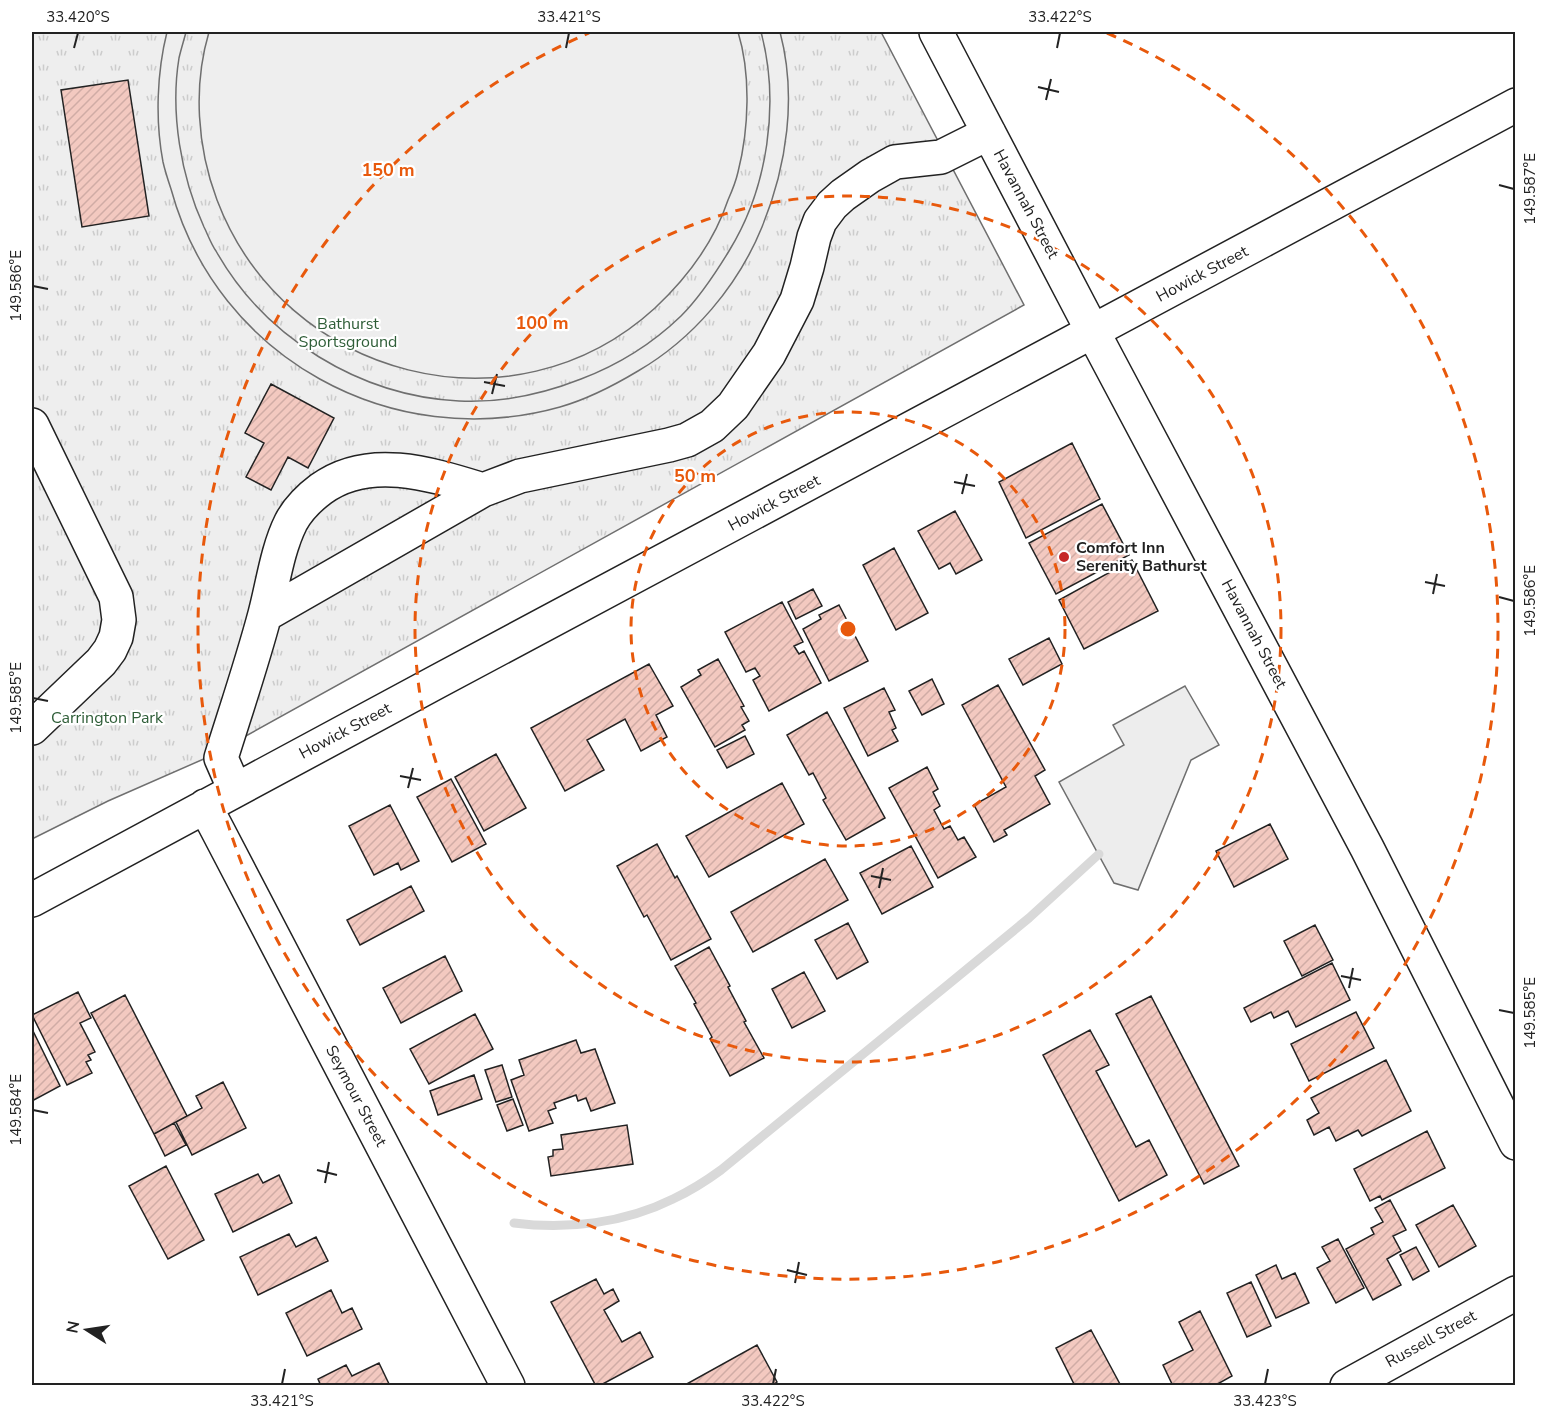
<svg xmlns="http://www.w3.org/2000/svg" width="1547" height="1417" font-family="'Nunito Sans',sans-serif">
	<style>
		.park { fill: url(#park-tufts); stroke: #6f6f6f; stroke-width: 1.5 }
		.garden { fill: #eee; stroke: #6f6f6f; stroke-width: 1.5 }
		.parking { fill: #ededed; stroke: #6f6f6f; stroke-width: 1.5 }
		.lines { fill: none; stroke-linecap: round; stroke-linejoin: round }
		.stream { stroke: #d9d9d9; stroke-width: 9 }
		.building { fill: url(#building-hatch); stroke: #222; stroke-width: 1.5 }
		.minor-casing { stroke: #222; stroke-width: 36 }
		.minor { stroke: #fff; stroke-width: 33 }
		.ticks { fill: none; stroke: #222; stroke-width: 2 }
		.ring { fill: none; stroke: #e8590c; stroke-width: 3; stroke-dasharray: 10 8 }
		.poi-dot { fill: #c62828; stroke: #fff; stroke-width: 2 }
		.labels { text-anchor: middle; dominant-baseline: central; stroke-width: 4.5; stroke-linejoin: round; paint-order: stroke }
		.street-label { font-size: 16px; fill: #222; stroke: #fff }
		.park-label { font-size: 16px; fill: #2f5e38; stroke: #fff }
		.poi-label { font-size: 16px; font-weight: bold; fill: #222; stroke: #fff; text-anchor: start }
		.centre { fill: #e8590c; stroke: #fff; stroke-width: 3 }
		.ring-label { font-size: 18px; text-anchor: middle; font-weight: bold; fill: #e8590c; stroke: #fff; stroke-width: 4.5; stroke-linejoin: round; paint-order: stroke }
		.neatline { fill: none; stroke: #222; stroke-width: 2 }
		.ticks-label { font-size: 15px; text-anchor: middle; fill: #222 }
	</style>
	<defs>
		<pattern id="park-tufts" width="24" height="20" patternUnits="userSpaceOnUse" patternTransform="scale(1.5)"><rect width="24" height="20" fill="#eee"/><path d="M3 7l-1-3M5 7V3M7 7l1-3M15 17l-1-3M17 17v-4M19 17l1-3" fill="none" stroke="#ccc"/></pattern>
		<pattern id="building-hatch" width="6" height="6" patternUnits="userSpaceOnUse" patternTransform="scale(1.5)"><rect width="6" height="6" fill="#f3c9c0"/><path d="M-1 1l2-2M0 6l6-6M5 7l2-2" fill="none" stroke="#d0aca5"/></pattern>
	</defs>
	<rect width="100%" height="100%" fill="#fff"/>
	<path class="park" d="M32 32H881L1024 305 206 758 108 801 32 839Z"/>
	<path class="garden" d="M167 32H186C184 40 181 49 179 58 170 113 181 177 204 227 208 235 211 244 216 251 265 338 360 396 459 401 501 403 543 394 581 379 618 365 653 343 681 316 700 297 715 274 729 251 768 188 780 103 761 32H780C797 96 787 166 762 227 738 286 693 339 638 371 613 386 588 399 560 407 392 454 217 358 171 189 168 180 165 171 163 162 155 120 157 72 167 32Z
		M209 32H738C751 74 749 129 738 172 736 181 732 191 728 200 714 242 687 278 655 308 513 438 285 379 217 200 197 147 193 86 209 32Z"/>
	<path class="parking" d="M1185 686 1219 745 1191 760 1138 890 1114 883 1059 782 1124 745 1113 725Z"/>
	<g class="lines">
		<path class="stream" d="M514 1223C567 1230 625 1223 673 1199 690 1191 706 1181 721 1170L950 983 1029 918 1099 854"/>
	</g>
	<path class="building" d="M128 80 149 216 82 227 61 90Z
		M271 384 334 418 308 468 288 457 271 490 246 477 264 443 245 433Z
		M1072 443 1100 499 1026 538 999 482Z
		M1102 504 1129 555 1056 594 1029 543Z
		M955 511 982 560 956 574 950 563 939 569 918 531Z
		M894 548 928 613 896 630 863 565Z
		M1132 560 1158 611 1084 649 1059 600Z
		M813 589 822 606 796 619 788 602Z
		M782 602 803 642 794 646 799 654 804 651 821 683 769 711 753 680 760 676 755 668 746 672 725 632Z
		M839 605 868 661 829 681 803 629 821 619 819 615Z
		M1049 638 1062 664 1023 685 1009 659Z
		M718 659 744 706 741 707 749 721 742 725 745 730 715 747 681 687 701 675 698 670Z
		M649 664 673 706 656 715 667 737 641 751 625 719 587 740 604 770 565 791 531 728Z
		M932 679 944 704 922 715 909 691Z
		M998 685 1045 770 1035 776 1050 804 1004 830 1007 835 994 842 974 805 1006 787 962 705Z
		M884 688 895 710 889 712 896 728 892 730 898 741 868 756 844 708Z
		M827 712 885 818 846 840 823 800 826 798 813 773 809 775 787 735Z
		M745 736 754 754 727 768 717 750Z
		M496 754 526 808 484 831 455 777Z
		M927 767 938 789 933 792 940 806 934 810 944 829 950 826 958 840 964 837 976 857 938 878 889 788Z
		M451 779 486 844 452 862 417 797Z
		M782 783 804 824 709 877 686 836Z
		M390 805 419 861 401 870 398 863 374 875 349 826Z
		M1270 824 1288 859 1234 887 1216 851Z
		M657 844 675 878 677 876 711 939 671 960 647 915 644 917 617 866Z
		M911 846 933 887 882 914 860 873Z
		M825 859 848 900 753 952 731 912Z
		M411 886 424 911 360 945 347 920Z
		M848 923 868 962 837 979 815 940Z
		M1315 925 1333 960 1302 976 1284 941Z
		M709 947 730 986 728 987 746 1021 744 1022 764 1058 730 1076 710 1039 712 1037 694 1004 696 1003 675 966Z
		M445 956 462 991 401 1023 383 988Z
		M1332 963 1350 1000 1296 1027 1288 1011 1274 1018 1271 1012 1251 1022 1244 1008Z
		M804 972 825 1011 792 1028 772 989Z
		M78 992 91 1018 80 1023 95 1052 88 1055 91 1060 86 1062 92 1073 67 1085 32 1015Z
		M125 995 187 1116 154 1134 91 1013Z
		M1151 996 1239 1166 1204 1184 1116 1014Z
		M1356 1012 1374 1048 1309 1081 1291 1044Z
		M475 1014 493 1049 429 1084 410 1049Z
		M1090 1030 1109 1065 1096 1071 1136 1147 1149 1140 1167 1175 1119 1201 1043 1055Z
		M32 1031H33L60 1086 32 1101Z
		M576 1040 581 1053 595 1049 615 1103 591 1111 586 1098 578 1101 576 1095 554 1103 556 1108 548 1111 553 1123 529 1131 511 1080 524 1075 519 1060Z
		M1386 1060 1411 1111 1362 1136 1358 1130 1336 1141 1329 1127 1314 1135 1307 1120 1319 1113 1311 1098Z
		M502 1065 512 1097 496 1102 485 1070Z
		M474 1075 482 1099 438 1115 430 1091Z
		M223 1082 246 1128 192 1155 176 1122 202 1108 196 1096Z
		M513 1099 523 1125 507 1131 497 1105Z
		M174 1123 186 1145 165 1156 154 1134Z
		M627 1125 633 1164 551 1176 548 1157 553 1156V1150L563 1149 561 1135Z
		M1427 1131 1445 1168 1382 1200 1380 1196 1370 1201 1354 1169Z
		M166 1166 204 1240 168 1259 129 1186Z
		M258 1174 263 1183 279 1175 292 1203 233 1232 215 1194Z
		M1390 1200 1406 1230 1393 1236 1401 1251 1387 1259 1401 1285 1373 1300 1346 1249 1374 1234 1371 1228 1383 1222 1375 1208Z
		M1453 1205 1476 1246 1439 1267 1416 1225Z
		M289 1234 296 1247 316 1237 328 1261 258 1295 240 1257Z
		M1338 1239 1364 1288 1336 1303 1317 1268 1330 1261 1322 1247Z
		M1416 1247 1429 1271 1413 1280 1400 1255Z
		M1276 1265 1282 1279 1295 1273 1309 1303 1276 1318 1256 1275Z
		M596 1279 604 1294 613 1289 619 1301 604 1310 622 1342 640 1332 653 1357 599 1386H596L551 1302Z
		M1251 1282 1271 1326 1247 1337 1227 1293Z
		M331 1290 342 1313 352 1308 362 1329 307 1356 286 1313Z
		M1200 1311 1232 1376 1214 1386H1173L1163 1365 1193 1350 1179 1322Z
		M1091 1330 1121 1386H1075L1056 1348Z
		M757 1345 777 1382 771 1386H683Z
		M379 1363 390 1386H321L318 1379 346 1365 352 1376Z"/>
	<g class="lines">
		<g class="minor-casing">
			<path id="minor" d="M936 32 1093 332 1367 848 1516 1143
				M32 425 116 597 119 620 116 637 110 650 101 662 32 728
				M265 615 483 490 520 476 669 445 687 440 712 426 733 406 769 354 797 300 807 267 814 237 820 221 832 205 843 195 870 176 895 162 941 157 989 133
				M235 790 221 758C236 710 252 663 265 614 273 584 277 550 291 522 298 509 309 498 321 489 369 454 431 474 483 490
				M205 806 508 1386
				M32 900C525 632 1022 372 1516 105
				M1347 1386 1516 1293"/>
		</g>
		<use href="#minor" class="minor"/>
	</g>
	<path class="ticks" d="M74 48 78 33M566 48 569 33M1057 48 1060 33M1038 87 1059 92M1046 100 1051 79M1499 185 1514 189M33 286 48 289M484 382 505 386M492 394 497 374M954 482 975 486M962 494 967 474M1425 582 1445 586M1433 594 1437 574M1499 597 1514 601M33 698 48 701M400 776 421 780M408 788 413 768M871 876 891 880M879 888 883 868M1341 976 1361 980M1349 988 1353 968M1499 1010 1514 1013M33 1110 48 1113M317 1170 337 1175M325 1183 329 1162M787 1270 807 1275M795 1283 799 1262M282 1384 285 1369M773 1384 776 1369M1265 1384 1268 1369"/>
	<g class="ring">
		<circle cx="848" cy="629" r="217"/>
		<circle cx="848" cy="629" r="433"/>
		<path d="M1107 33A650 650 0 1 1 589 33"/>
	</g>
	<circle class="poi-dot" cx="1064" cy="557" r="6"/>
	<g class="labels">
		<g class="street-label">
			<text transform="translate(1026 204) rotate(62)">Havannah Street</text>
			<text transform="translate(1202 274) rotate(-28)">Howick Street</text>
			<text transform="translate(774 503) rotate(-28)">Howick Street</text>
			<text transform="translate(1254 634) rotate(62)">Havannah Street</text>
			<text transform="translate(345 731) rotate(-28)">Howick Street</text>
			<text transform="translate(356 1096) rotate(62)">Seymour Street</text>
			<text transform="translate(1431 1339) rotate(-29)">Russell Street</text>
		</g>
		<g class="park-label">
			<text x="348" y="324">Bathurst<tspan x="348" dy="18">Sportsground</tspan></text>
			<text x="107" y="718">Carrington Park</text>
		</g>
		<g class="poi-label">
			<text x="1076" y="548">Comfort Inn<tspan x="1076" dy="18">Serenity Bathurst</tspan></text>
		</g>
	</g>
	<circle cx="848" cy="629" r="9" class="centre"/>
	<g class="ring-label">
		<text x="388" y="176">150 m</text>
		<text x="542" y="329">100 m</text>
		<text x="695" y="482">50 m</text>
	</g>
	<rect width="1547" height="1417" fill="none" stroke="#ffffff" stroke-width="66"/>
	<g transform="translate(87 1330) rotate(282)" stroke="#ffffff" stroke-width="4.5" paint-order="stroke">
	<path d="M0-4.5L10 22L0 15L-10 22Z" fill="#222222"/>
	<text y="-9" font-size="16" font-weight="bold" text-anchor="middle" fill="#222222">N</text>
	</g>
	<rect x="33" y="33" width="1481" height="1351" class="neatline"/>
	<g class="ticks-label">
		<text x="78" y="22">33.420°S</text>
		<text x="569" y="22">33.421°S</text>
		<text x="1060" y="22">33.422°S</text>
		<text transform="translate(1530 189) rotate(-90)" y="5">149.587°E</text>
		<text transform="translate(16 286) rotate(-90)" y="5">149.586°E</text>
		<text transform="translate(1530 601) rotate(-90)" y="5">149.586°E</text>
		<text transform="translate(16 698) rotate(-90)" y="5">149.585°E</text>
		<text transform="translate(1530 1013) rotate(-90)" y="5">149.585°E</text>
		<text transform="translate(16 1110) rotate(-90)" y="5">149.584°E</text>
		<text x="282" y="1406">33.421°S</text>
		<text x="773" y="1406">33.422°S</text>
		<text x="1265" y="1406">33.423°S</text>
	</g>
</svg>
